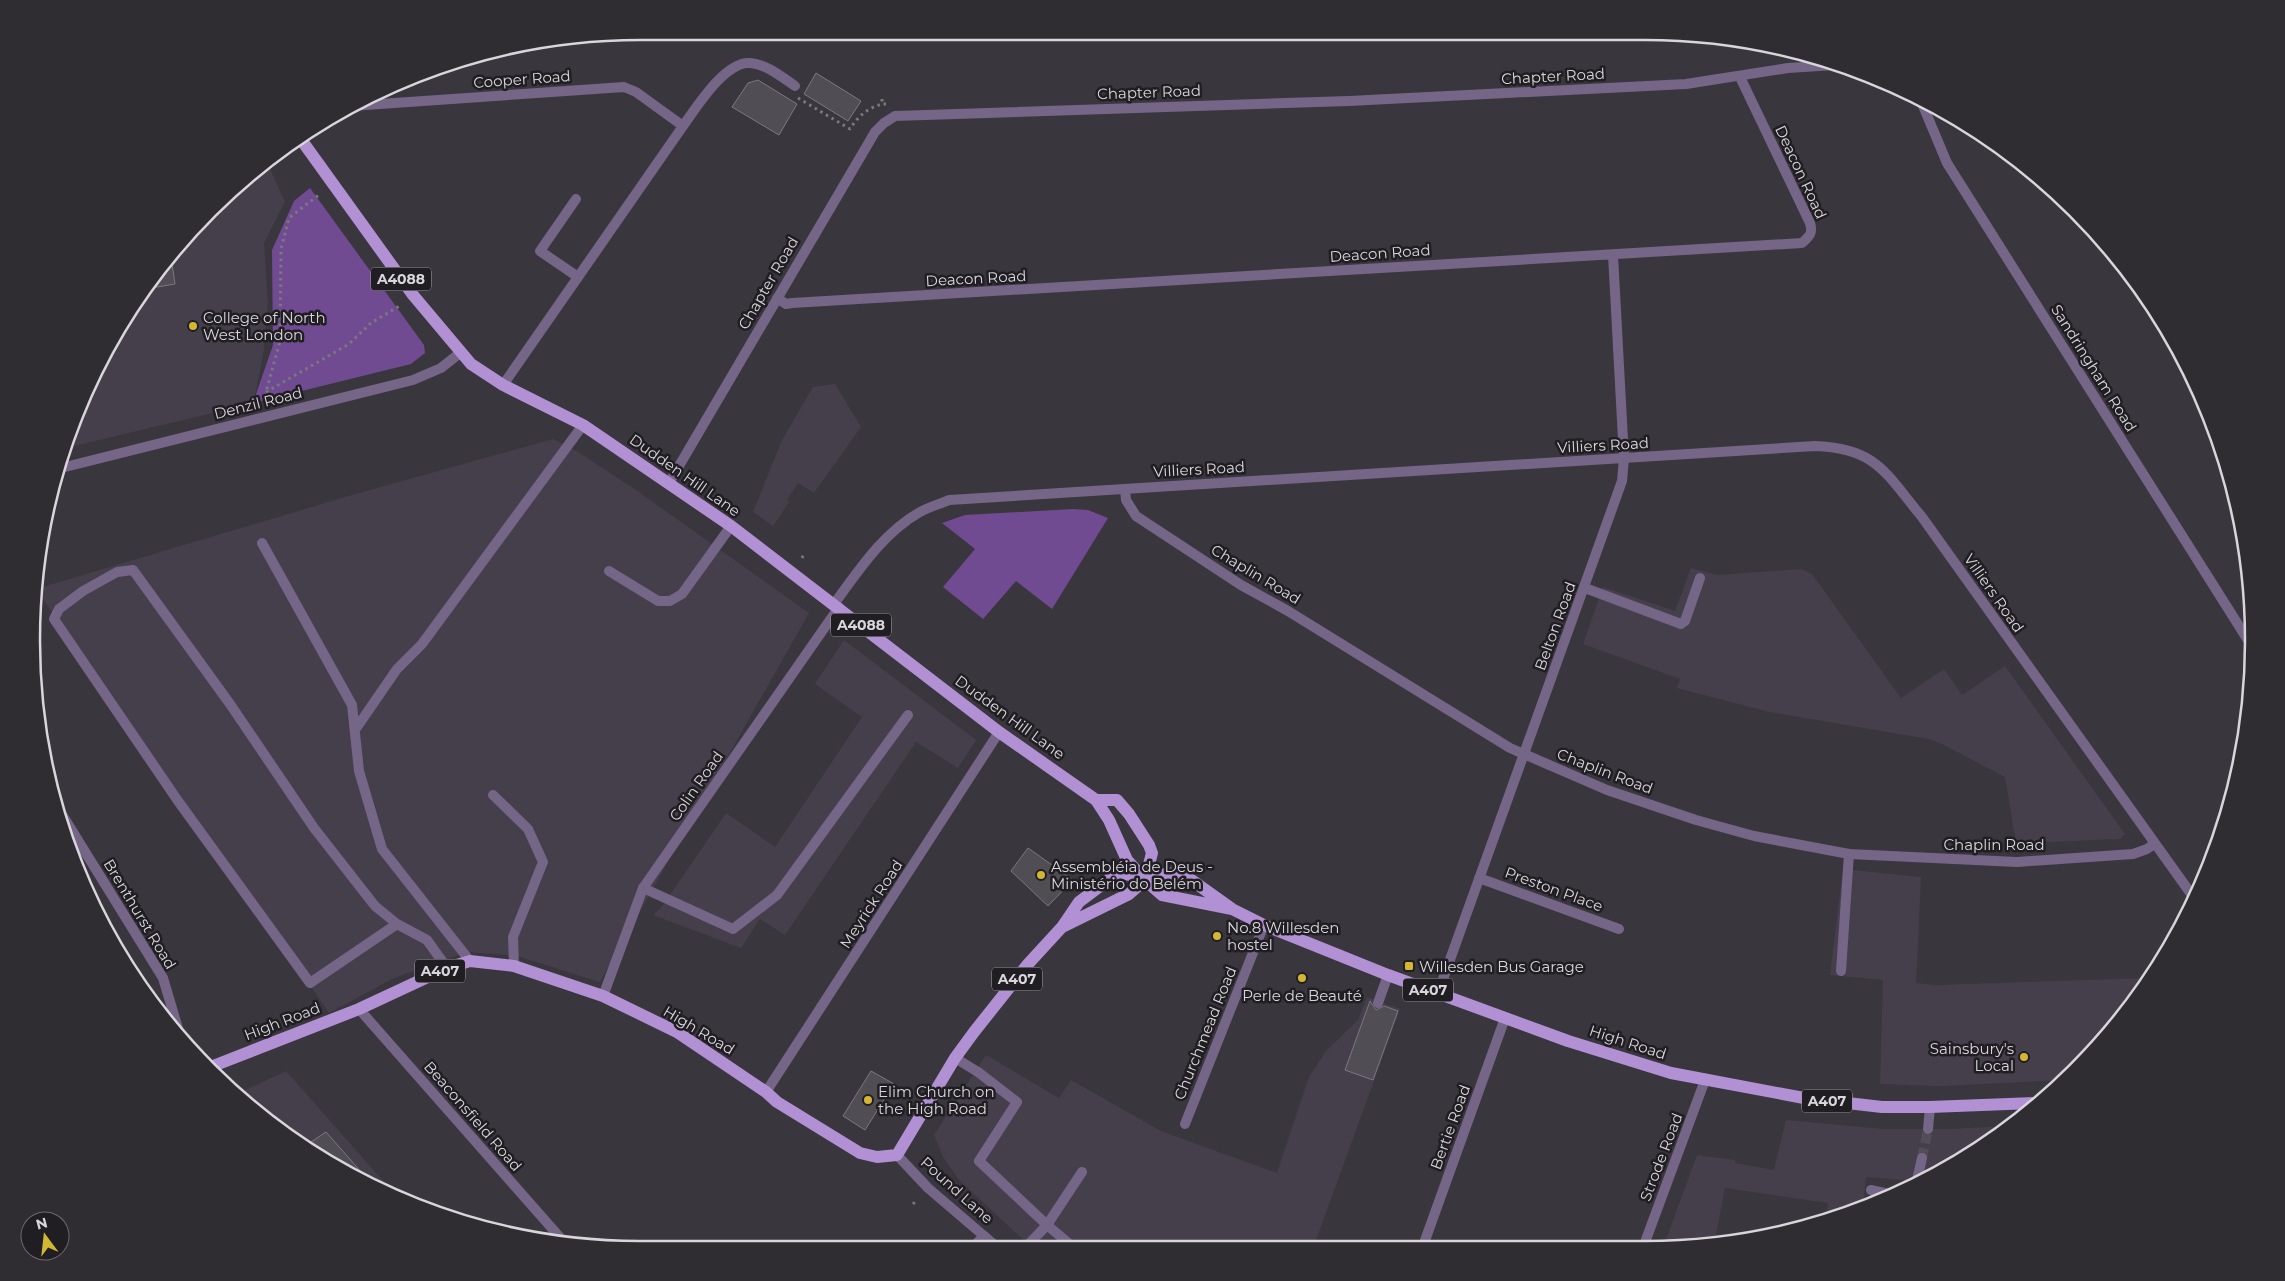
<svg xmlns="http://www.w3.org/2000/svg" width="2285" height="1281" font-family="Montserrat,sans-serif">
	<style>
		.built { fill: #453f4c }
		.green { fill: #704b92 }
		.building { fill: #514d55; stroke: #7c7881 }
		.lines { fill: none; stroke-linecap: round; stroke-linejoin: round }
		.minor-tunnel { stroke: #514e56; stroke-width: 10; stroke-dasharray: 10 5; stroke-linecap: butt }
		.path { stroke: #7b787f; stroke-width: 3; stroke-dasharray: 2.5 4; stroke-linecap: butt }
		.service { stroke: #756586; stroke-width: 10 }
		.minor { stroke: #756586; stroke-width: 10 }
		.tertiary { stroke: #756586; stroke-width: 10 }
		.primary { stroke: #b190d3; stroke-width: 12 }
		.poi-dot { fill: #d2b735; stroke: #201e22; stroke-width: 2 }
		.labels { text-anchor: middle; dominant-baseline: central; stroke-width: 5; stroke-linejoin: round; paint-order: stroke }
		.shield { fill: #201e22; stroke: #a29fa4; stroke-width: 1 }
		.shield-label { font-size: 14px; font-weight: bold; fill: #d9d6db }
		.street-label { font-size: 15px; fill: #d9d6db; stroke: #201e22 }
		.poi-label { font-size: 15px; fill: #d9d6db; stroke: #201e22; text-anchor: start }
		.rim { fill: none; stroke: #d9d6db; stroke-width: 2.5 }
	</style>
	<rect width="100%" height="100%" fill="#39363e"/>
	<path class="built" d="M266 160 285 202 264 243 268 302 264 349 256 391 251 404 65 448 94 371 134 302 209 210Z
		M835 384 861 427 814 493 798 483 787 500 789 502 773 526 753 512 782 440 813 387Z
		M553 439 578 452 636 490 809 613 600 982 517 956 467 952 394 978 329 1013 36 589 352 495Z
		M1691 568 1717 575 1801 569 1812 574 1901 698 1944 669 1962 695 2005 666 2125 834 2120 839 2016 843 2005 777 1942 744 1929 739 1769 712 1677 688 1680 679 1583 644 1603 587 1675 611Z
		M844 640 976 740 958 768 916 742 785 935 760 919 741 948 653 915 661 908 726 813 775 847 862 717 815 684Z
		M1843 869 1921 877 1916 983 1937 985 2147 978 2076 1071 2065 1080 1942 1086 1880 1084 1883 980 1830 975Z
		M1367 997 1400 1009 1314 1246 1031 1247 959 1180 943 1157 934 1135 986 1055 1059 1098 1071 1080 1161 1131 1277 1173 1309 1077 1326 1051 1358 1020Z
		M286 1071 393 1192 336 1168 235 1095Z
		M1786 1120 1884 1129H1949L2008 1126 1983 1147 1928 1174 1922 1173 1914 1181 1866 1177 1863 1206 1841 1217 1826 1221 1828 1203 1725 1188 1714 1245H1664L1697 1155 1735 1160V1163L1774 1170Z"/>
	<path class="green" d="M310 188 424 345 425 353 411 364 253 403 273 345 272 250 294 201Z
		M1073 509 1088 510 1108 518 1052 609 1016 581 983 619 943 587 975 549 942 523 965 515Z"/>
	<path class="building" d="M816 73 861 101 848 121 804 94Z
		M758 80 797 104 779 135 732 107 748 83Z
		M171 257 175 284 145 289 162 268Z
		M1028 848 1073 880 1048 906 1011 871Z
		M1370 1001 1376 1010 1384 1006 1398 1011 1373 1080 1345 1070Z
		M871 1071 894 1084 865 1130 843 1116Z
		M326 1132 370 1182 336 1168 305 1146Z"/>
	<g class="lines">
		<path class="minor-tunnel" d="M1922 1158 1928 1129"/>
		<path class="path" d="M798 98 850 129C858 116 868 108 882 104
			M882 99V104H887
			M266 392 349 344 371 323 401 305
			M266 402V392L280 341 281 249 289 218 320 194
			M802 558 804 554
			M881 618 884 615
			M937 1179 941 1173
			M913 1204 916 1201"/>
		<path class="service" d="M576 199 540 251 578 277
			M262 543 352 705 359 771 382 849 470 961
			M609 571 658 601H670L682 594 731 526
			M1585 588 1681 624 1685 621 1700 578
			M355 730 397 669 422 644 583 425
			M493 795 528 829 543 862 513 937 514 966
			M643 888 733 929 777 895 908 715
			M397 924 310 983 178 801 54 619 59 609 83 591 117 572 133 570 230 704 314 828 375 906 397 924 427 940 447 968
			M1841 971 1849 854
			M1378 1003 1388 975
			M955 1058 978 1072 1017 1102 979 1161 1047 1225 1026 1247
			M1073 1247 1047 1225 1082 1172"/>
		<path class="minor" d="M1921 101 1947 163 2251 645
			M351 106 624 87 636 92 683 126 503 385
			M683 126C696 108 725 61 750 63 766 64 782 77 795 86
			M777 298 786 304 792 303 1802 243C1810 236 1813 233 1810 223L1740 77
			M57 469 413 380 441 368 460 353
			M1125 489 1126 500 1136 516 1241 585 1288 611 1510 748 1607 790 1696 820 1754 836 1849 854 2017 862 2133 854 2147 849 2154 844
			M834 604C859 570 883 533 920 512 929 507 940 504 949 500L1815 446C1877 448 1886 474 1922 517L2194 898
			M58 808 163 978 182 1042
			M1479 878 1619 929
			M1438 993 1622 481 1624 458 1613 255
			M603 996 643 888 839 607
			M359 1009 564 1242
			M766 1092 999 732
			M1185 1124 1264 925
			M1928 1129 1930 1107
			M1917 1180 1922 1158
			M1871 1190 1889 1194
			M1644 1245 1705 1080
			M1423 1246 1505 1018
			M973 1247 984 1236"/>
		<path class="tertiary" d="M669 483 875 132 884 123 895 116 1349 101 1686 84 1788 68 1835 65
			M897 1155 928 1188 997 1247"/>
		<path class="primary" d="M300 138 413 295 471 364 503 385 583 425 731 526 999 732 1096 800 1109 820 1127 860 1145 880
			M1096 800H1117L1129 814 1149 845 1152 853 1145 880
			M1064 926 1129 894 1145 880 1168 873 1190 879 1232 909 1264 925 1388 975 1568 1041 1671 1073 1804 1098 1882 1107H1930L2036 1103
			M208 1068 359 1009 447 968 470 961 514 966 603 996 677 1032 766 1092 777 1102 860 1153 877 1157 897 1155 955 1058 974 1032 1028 964 1062 927 1079 902 1115 875 1120 872 1145 880 1162 895 1232 909"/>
	</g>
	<g class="poi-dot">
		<circle cx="193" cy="326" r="5"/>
		<circle cx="1041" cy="875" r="5"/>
		<circle cx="1217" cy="936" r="5"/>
		<rect x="1404" y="961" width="10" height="10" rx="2.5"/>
		<circle cx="1302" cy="978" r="5"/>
		<circle cx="2024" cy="1057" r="5"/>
		<circle cx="868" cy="1100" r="5"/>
	</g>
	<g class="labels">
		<g class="shield">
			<rect x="371" y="267.5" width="60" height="23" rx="4"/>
			<rect x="831" y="613.5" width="60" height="23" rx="4"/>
			<rect x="415" y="959.5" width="50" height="23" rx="4"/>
			<rect x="992" y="967.5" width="50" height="23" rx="4"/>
			<rect x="1403" y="978.5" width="50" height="23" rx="4"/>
			<rect x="1802" y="1089.5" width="50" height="23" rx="4"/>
		</g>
		<g class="shield-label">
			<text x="401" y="279">A4088</text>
			<text x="861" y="625">A4088</text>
			<text x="440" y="971">A407</text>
			<text x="1017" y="979">A407</text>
			<text x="1428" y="990">A407</text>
			<text x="1827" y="1101">A407</text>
		</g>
		<g class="street-label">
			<text transform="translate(1553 76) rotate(-3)">Chapter Road</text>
			<text transform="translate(522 79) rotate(-4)">Cooper Road</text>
			<text transform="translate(1149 92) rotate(-2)">Chapter Road</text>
			<text transform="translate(1801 172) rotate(65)">Deacon Road</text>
			<text transform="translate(1380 253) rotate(-4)">Deacon Road</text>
			<text transform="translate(976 278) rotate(-3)">Deacon Road</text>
			<text transform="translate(768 283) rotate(-60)">Chapter Road</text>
			<text transform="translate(2094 368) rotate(58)">Sandringham Road</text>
			<text transform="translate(258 403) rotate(-14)">Denzil Road</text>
			<text transform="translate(1603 445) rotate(-3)">Villiers Road</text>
			<text transform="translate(1199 469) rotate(-3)">Villiers Road</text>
			<text transform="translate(685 475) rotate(35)">Dudden Hill Lane</text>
			<text transform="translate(1256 574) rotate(31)">Chaplin Road</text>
			<text transform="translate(1994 593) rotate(55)">Villiers Road</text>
			<text transform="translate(1555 626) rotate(-70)">Belton Road</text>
			<text transform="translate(1010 717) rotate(36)">Dudden Hill Lane</text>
			<text transform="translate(1605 771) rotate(21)">Chaplin Road</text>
			<text transform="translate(696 786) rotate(-55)">Colin Road</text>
			<text x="1994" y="844">Chaplin Road</text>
			<text transform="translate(1554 889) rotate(20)">Preston Place</text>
			<text transform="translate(871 904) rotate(-57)">Meyrick Road</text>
			<text transform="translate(140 914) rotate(59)">Brenthurst Road</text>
			<text transform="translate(282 1021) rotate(-21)">High Road</text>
			<text transform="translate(699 1030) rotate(31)">High Road</text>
			<text transform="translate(1205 1033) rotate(-68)">Churchmead Road</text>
			<text transform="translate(1628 1042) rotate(18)">High Road</text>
			<text transform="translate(473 1116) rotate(49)">Beaconsfield Road</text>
			<text transform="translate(1450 1127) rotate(-70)">Bertie Road</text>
			<text transform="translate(1661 1157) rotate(-69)">Strode Road</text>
			<text transform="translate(957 1190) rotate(42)">Pound Lane</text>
		</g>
		<g class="poi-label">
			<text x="203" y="317">College of North<tspan x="203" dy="17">West London</tspan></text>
			<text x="1051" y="866">Assembléia de Deus -<tspan x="1051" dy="17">Ministério do Belém</tspan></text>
			<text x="1227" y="927">No.8 Willesden<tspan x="1227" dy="17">hostel</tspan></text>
			<text x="1419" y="966">Willesden Bus Garage</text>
			<text x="1302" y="995" text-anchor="middle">Perle de Beauté</text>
			<text x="2014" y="1048" text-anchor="end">Sainsbury's<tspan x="2014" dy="17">Local</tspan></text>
			<text x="878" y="1091">Elim Church on<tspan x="878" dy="17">the High Road</tspan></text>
		</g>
	</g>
	<path d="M0 0H2285V1281H0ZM640 40H1645A600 600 0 0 1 2245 640V641A600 600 0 0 1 1645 1241H640A600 600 0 0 1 40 641V640A600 600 0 0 1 640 40Z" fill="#2f2d31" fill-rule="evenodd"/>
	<path class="rim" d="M640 40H1645A600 600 0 0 1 2245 640V641A600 600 0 0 1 1645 1241H640A600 600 0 0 1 40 641V640A600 600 0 0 1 640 40Z"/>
	<g transform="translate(45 1236) rotate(345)"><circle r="24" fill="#201e22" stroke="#6a686c"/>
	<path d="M0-4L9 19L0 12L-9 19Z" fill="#d2b735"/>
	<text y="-8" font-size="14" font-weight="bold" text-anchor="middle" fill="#d9d6db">N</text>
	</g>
</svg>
